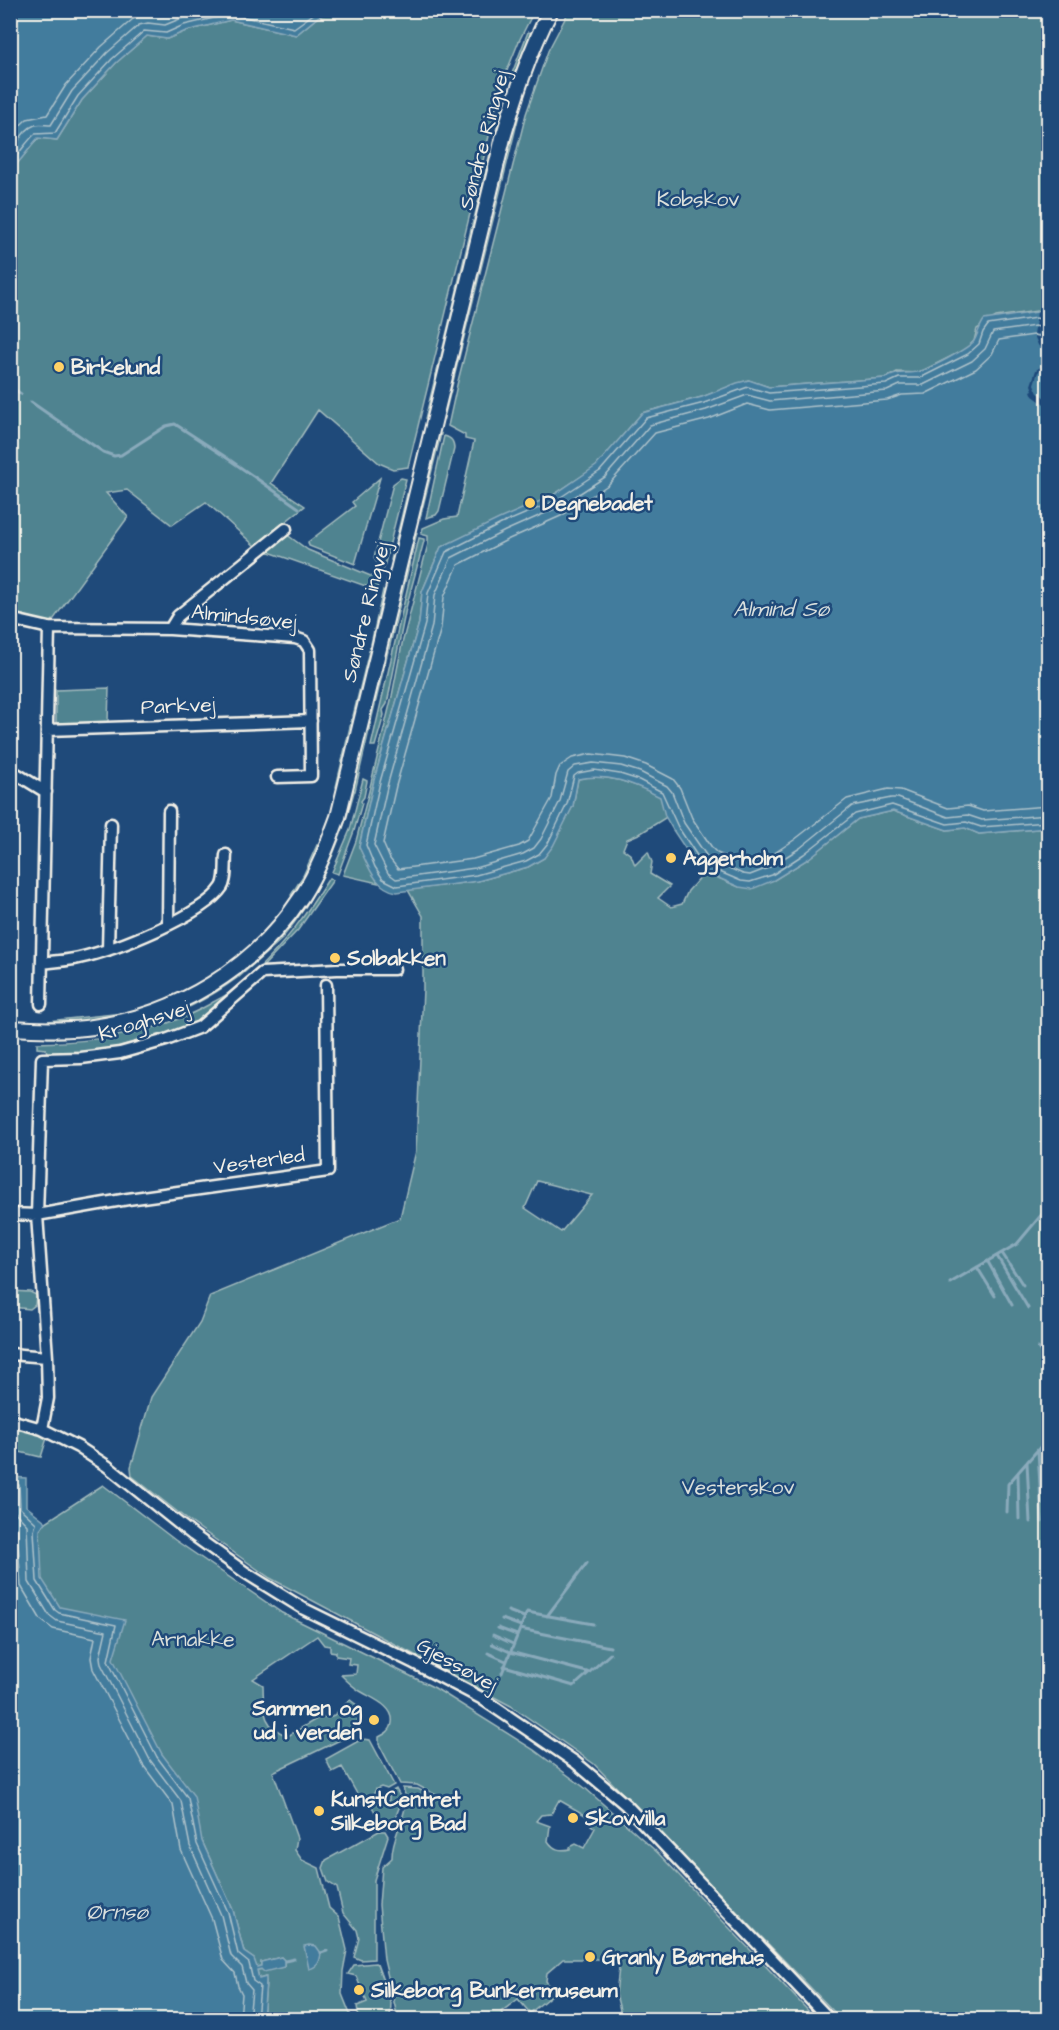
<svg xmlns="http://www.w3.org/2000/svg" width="1059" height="2030" font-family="'Architects Daughter',sans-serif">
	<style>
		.green { fill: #4f8390; stroke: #a2babc; stroke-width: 1.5; fill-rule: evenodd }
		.water { fill: #437b9d; stroke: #8aaabb; stroke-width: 1.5 }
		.pier { fill: #1f4a7a }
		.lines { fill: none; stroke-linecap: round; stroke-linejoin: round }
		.shore { stroke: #adc2ca; stroke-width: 1.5 }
		.stream { stroke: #8aaabb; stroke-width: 3 }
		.minor-casing { stroke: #f4f1e8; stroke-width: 15 }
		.major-casing { stroke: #f4f1e8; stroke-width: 18 }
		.minor { stroke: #1f4a7a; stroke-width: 10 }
		.major { stroke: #1f4a7a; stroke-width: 14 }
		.poi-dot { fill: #ffd166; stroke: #1f4a7a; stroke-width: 2 }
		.labels { text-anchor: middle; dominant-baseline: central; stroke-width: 5; stroke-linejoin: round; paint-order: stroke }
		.street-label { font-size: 21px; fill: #f4f1e8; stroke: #1f4a7a }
		.park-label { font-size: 21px; fill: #dbe0db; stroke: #1f4a7a }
		.poi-label { font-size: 21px; font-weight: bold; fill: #f4f1e8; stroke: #1f4a7a; text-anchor: start }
		.water-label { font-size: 22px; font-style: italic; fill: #d9dfdd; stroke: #1f4a7a }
	</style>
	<rect width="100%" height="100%" fill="#1f4a7a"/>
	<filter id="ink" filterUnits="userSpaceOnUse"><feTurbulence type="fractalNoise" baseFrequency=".0167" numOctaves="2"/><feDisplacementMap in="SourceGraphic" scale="12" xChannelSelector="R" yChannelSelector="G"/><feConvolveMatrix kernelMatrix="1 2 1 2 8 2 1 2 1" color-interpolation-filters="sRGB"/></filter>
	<g filter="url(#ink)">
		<path class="green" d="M333 11H534L519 41 502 83 408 467 393 469 379 463 318 410 271 483 305 506 255 546 206 502 172 525 127 490 106 493 128 517 51 623 11 612 10 170C22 160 28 149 39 138L57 140 82 100 116 63 147 36 167 39 186 31 231 20 296 35 318 17Z
			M569 11H1048V315L1037 311 996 317 977 329 974 341 966 349 918 373 897 372 886 378 769 387 748 380 702 397 642 413 596 467 552 496 441 547 422 592 419 623 374 780 359 847 378 883 343 875 356 841 369 791 392 696 402 644 428 544V536L421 534 423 528 444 519 457 517 474 441 465 439V435L448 426 457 385 526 114 548 51Z
			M528 32 531 33 515 73 511 76Z
			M505 96 508 97 494 151H491Z
			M519 111H520L444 418 442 414 512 130 517 114Z
			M490 153 493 154 477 220 474 219Z
			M473 221 476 222 460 289 457 288Z
			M457 290 459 291 443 356H441Z
			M440 358H443L429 414 425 419Z
			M441 434 420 518 418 515 437 436Z
			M444 436C452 438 454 442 454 449L439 511 436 515 426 518Z
			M380 478 355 564 309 546 308 542 355 506 352 502Z
			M401 478 406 479 383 571 374 558 393 484Z
			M407 494 410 495 393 561 391 560Z
			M417 532 389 649H385L413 537Z
			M286 534 308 550 378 579 377 590 266 551Z
			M419 538 424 539V541L406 608 387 704 383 710 384 715 375 746H371Z
			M383 590 386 593 374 645 371 644Z
			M370 647 373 648 356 717 353 716Z
			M385 651H388L371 721 368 720Z
			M109 688 108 722 56 724V690Z
			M352 718 355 719 339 788 336 787Z
			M367 722H371L355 791 351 789Z
			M595 776 619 780 689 803 641 833 627 839 623 849 631 855 635 865 648 852 652 862 650 874 670 886 658 898 671 907 682 904 688 891 705 872 739 887 774 880 808 859 858 819 893 811 947 830 965 828 979 834 1048 828V2019H841L594 1764 511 1706 270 1578 189 1521 132 1476 131 1467 151 1397 200 1322 210 1296 400 1218 416 1151 423 989V916L408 890 478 881 528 867 544 858 573 806 578 779ZM537 1181 591 1195H592L561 1232 525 1208Z
			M363 779 367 781 364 797 361 801 362 803 354 831 338 874 332 872 350 830Z
			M351 792H354C340 846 319 894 283 937L281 935C319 889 334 848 351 792Z
			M317 845 320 846 294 897 291 895 303 876Z
			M329 878 333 880 298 930 256 974 255 972C286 942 306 915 329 878Z
			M279 936 282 939 239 977 238 975Z
			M251 974 253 977 207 1017 166 1034 105 1050 47 1053 46 1049 37 1048V1043C96 1042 158 1034 210 1004 216 1000 224 997 230 992 237 986 244 980 251 974Z
			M235 976 237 978C178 1021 120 1037 48 1038L51 1035C75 1033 101 1032 125 1027 166 1019 201 998 235 976Z
			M123 1013 124 1015 82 1022 46 1023 48 1021Z
			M10 1291 30 1292 36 1295 35 1305 30 1309 11 1307Z
			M10 1425 36 1433 47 1438 41 1457 11 1450Z
			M103 1485 175 1540 282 1613 435 1688 534 1750 585 1788 658 1853 816 2019H617L620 2010 616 1994 620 1959H563L547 1973 546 1981 554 1993 530 2013 518 1999 501 2012 506 2019H398L384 1960 379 1905 382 1867 392 1858C391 1833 413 1811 403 1788L418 1789 441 1800 442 1798 417 1785 400 1784 379 1744V1737C385 1734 391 1731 392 1723 395 1706 371 1698 360 1691 353 1687 347 1681 341 1675L356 1674 357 1665 348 1664 349 1658 336 1656V1652L330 1651V1646L324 1645 317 1636 253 1679 263 1685C264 1710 261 1726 288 1736L318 1718 332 1717 350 1700 362 1709 358 1719 361 1730 273 1772 297 1838 295 1850 302 1860 319 1868 329 1908 339 1917 347 1950 343 1971 342 1994 352 2019H263L266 1982 265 1977 259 1979 257 1970 284 1967V1960L281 1957 261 1962V1966L256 1967 254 1959 244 1952 233 1910 202 1841 41 1587 40 1530 46 1522ZM559 1800 594 1820 591 1825 595 1828 584 1848 576 1844 570 1847V1849C560 1851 554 1850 548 1841L550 1826 536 1821 541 1815 551 1814Z
			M362 1739 370 1740 394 1785 387 1789 381 1787 376 1789 372 1797 364 1802 361 1801 342 1767 332 1772 326 1759Z
			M396 1789 402 1800 391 1829 383 1826 370 1803 374 1801 379 1805 385 1804 389 1800V1793Z
			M379 1831H385L388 1836 374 1880V1959L361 1960 354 1957 359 1938 357 1930 343 1913 337 1888 328 1882 323 1868 326 1860Z
			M375 1963 377 1964 391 2003 390 2019H359L357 2006 367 2002 356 1976 348 1974 354 1965Z"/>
		<path class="water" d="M11 10H333V11L318 17 296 35 231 20 186 31 167 39 147 36 116 63 82 100 57 140 38 138C28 149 22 160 11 170Z
			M1037 312 1048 316V828L979 834 965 828 947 830 893 811 858 819 808 859 774 880 752 889 739 887 705 872 695 863 673 830 665 816 660 797C633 783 608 773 578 779L573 806 553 846 544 858 528 867 478 881 397 892C375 889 368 865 359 847L374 780 419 623 422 592 441 547 499 519 552 496 596 466 642 413 702 397 737 383 749 380 769 387 886 378C901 370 902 375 917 372 926 371 969 348 974 341 978 334 979 327 984 320Z
			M10 1477 26 1478V1506L46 1522 40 1530 42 1579 60 1607 125 1620 113 1659 162 1754 194 1796 202 1841 233 1910 244 1952 254 1959 257 1967 261 1966V1962L281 1957 284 1960V1967L264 1972 261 1969 257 1970 259 1979 266 1977V1982L263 2019H11Z
			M309 1945 316 1946 321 1953C320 1962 318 1967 309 1969L304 1946Z"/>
		<path class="pier" d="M1037 312 1040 313 1038 334 1041 343 1048 353V358L1038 345 1034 335Z
			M1048 362V366L1038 372 1034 384 1038 393 1048 400V403L1045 402 1044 404 1033 396 1031 391 1033 390 1031 385 1036 370Z"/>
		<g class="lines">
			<path class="shore" d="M10 135 27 119 47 115 66 85 101 47 133 19 145 14 164 16 176 10
				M10 152C18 144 23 129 35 125 40 124 46 125 51 125L72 91 107 53 139 25 148 23 165 25 182 18 213 10
				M10 162C20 154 25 143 35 134L55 133 78 96 112 59 144 31 166 33 184 25 231 14 294 28 319 10
				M1048 321 1036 318 988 325 983 332 979 344 968 354 920 378H899L886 384 769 393 748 387 704 403 646 418 600 471 555 501 501 524 446 552 428 593 425 624 380 782 366 845 375 867 383 879 397 886 476 875 526 861 539 854 548 843 567 804 574 776 578 773 594 770 620 774 639 780 662 792 678 827 700 860 708 867 741 881 750 882 772 875 804 854 855 814 892 805 947 824 966 822 981 827 1048 822
				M1048 329 1035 326 993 332 985 349 972 361 923 385H900L887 391 770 401 747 395 706 410 650 425 605 477 559 507 505 531 451 558 435 595 432 626 388 783 374 845 388 873 396 879 475 868 523 854 534 848 541 839 560 801 568 772 575 766 593 763 621 766 640 772 667 786 672 792 684 823 706 855 712 861 743 874 750 875 768 868 800 848 852 806 891 798H898L948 817 967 815 982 820 1048 815
				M1048 338 1034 335 999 340 992 354 976 369 925 394 902 395 887 400 770 410 747 404 709 419 655 433 608 485 563 515 509 539 458 565 444 597 441 628 396 786 383 843 390 859 398 869 473 859 519 846 528 841 552 798 556 775 560 766 572 758 591 754 625 758 646 765 673 779 680 788 692 818 713 849 717 853 746 865 764 860 794 840 847 799 888 789 901 790 948 808 968 806 983 811 1048 806
				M10 1483 19 1485 20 1508 36 1523 34 1531 37 1581 55 1610 59 1613 116 1625 108 1661 157 1757 188 1798 197 1844 228 1912 238 1954 249 1963 253 1981 260 1986 257 2020
				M10 1490 12 1493 14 1511 27 1525 29 1582 49 1615 57 1621 106 1631 100 1657 101 1664 150 1760 181 1801 190 1846 221 1915 231 1956 242 1967 246 1983 252 1990 249 2020
				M10 1522 17 1529 21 1586 41 1620 53 1629 95 1638 91 1658 93 1669 143 1765 173 1805 181 1850 212 1919 223 1960 235 1973 238 1986 242 1994 240 2020"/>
			<path class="stream" d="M10 386 21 394
				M31 402 103 452 114 456 121 455 166 426 175 424 224 456 299 508
				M1002 1253 1023 1285
				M997 1256 1028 1308
				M988 1262 1012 1305
				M977 1267 995 1296
				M950 1283 1017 1244 1048 1207
				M1038 1348 1048 1361
				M1038 1450 1042 1522
				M1027 1462 1030 1522
				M1018 1473 1019 1519
				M1007 1512 1008 1484 1048 1438
				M508 1611 524 1617
				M547 1616 587 1563
				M502 1619 521 1626
				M498 1628 517 1635
				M520 1629 610 1647
				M493 1635 513 1644
				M492 1644 510 1652 587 1672
				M488 1653 506 1661
				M504 1666 574 1686 610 1654
				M502 1673 527 1612 593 1624
				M321 1953 327 1951
				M285 1961 294 1959"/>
			<g class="minor-casing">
				<path id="minor" d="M10 619 49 628 170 629 295 638 304 641 310 650 311 776 277 777
					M170 629 178 616 286 529
					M47 730 311 721
					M10 770 46 792
					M168 923 169 811
					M108 950 111 824
					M42 963C54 961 67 961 79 958 114 950 203 916 222 887 227 879 225 864 226 855
					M41 1004 49 628
					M10 1214 37 1215 128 1199 328 1171 326 985
					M10 1354 47 1357
					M10 1420 42 1429 78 1447 107 1466 193 1535 246 1573 304 1609 414 1663 481 1698 575 1762 626 1805 830 2020
					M42 1429 48 1398 47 1357 37 1215 42 1059 81 1058 120 1053 166 1040 200 1027 262 973 337 969H394"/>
			</g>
			<g class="major-casing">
				<path id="major" d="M10 1028C37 1029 66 1031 93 1027 178 1015 255 968 302 896 318 871 328 844 338 817L503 138C516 94 529 52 551 10"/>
			</g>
			<use href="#minor" class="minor"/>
			<use href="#major" class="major"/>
		</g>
	</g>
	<g class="poi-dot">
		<circle cx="59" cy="367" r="6"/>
		<circle cx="530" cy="503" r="6"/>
		<circle cx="671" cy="858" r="6"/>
		<circle cx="335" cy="958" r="6"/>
		<circle cx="374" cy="1720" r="6"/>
		<circle cx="319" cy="1811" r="6"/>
		<circle cx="573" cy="1818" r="6"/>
		<circle cx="590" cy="1957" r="6"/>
		<circle cx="359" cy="1990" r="6"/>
	</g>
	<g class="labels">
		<g class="street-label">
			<text transform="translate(484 140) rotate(-75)">Søndre Ringvej</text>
			<text transform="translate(366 612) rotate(-76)">Søndre Ringvej</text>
			<text transform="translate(244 617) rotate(6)">Almindsøvej</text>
			<text transform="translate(178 706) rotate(-2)">Parkvej</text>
			<text transform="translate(144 1021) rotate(-17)">Kroghsvej</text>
			<text transform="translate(259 1161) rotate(-8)">Vesterled</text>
			<text transform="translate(457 1665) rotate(29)">Gjessøvej</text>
		</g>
		<g class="park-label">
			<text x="698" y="199">Kobskov</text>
			<text x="738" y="1487">Vesterskov</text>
			<text x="193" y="1639">Arnakke</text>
		</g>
		<g class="poi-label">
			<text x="71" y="367">Birkelund</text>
			<text x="542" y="503">Degnebadet</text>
			<text x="683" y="858">Aggerholm</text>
			<text x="347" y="958">Solbakken</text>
			<text x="362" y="1708" text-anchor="end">Sammen og<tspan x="362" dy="24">ud i verden</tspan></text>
			<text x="331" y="1799">KunstCentret<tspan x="331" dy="24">Silkeborg Bad</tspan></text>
			<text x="585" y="1818">Skovvilla</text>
			<text x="602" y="1957">Granly Børnehus</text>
			<text x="371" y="1990">Silkeborg Bunkermuseum</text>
		</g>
		<g class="water-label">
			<text x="781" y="609">Almind Sø</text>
			<text x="117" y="1912">Ørnsø</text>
		</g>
	</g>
	<rect width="1059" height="2030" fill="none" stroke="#1f4a7a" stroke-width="36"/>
	<rect x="18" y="18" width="1023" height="1994" fill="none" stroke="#f4f1e8" stroke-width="2" filter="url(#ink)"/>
</svg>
